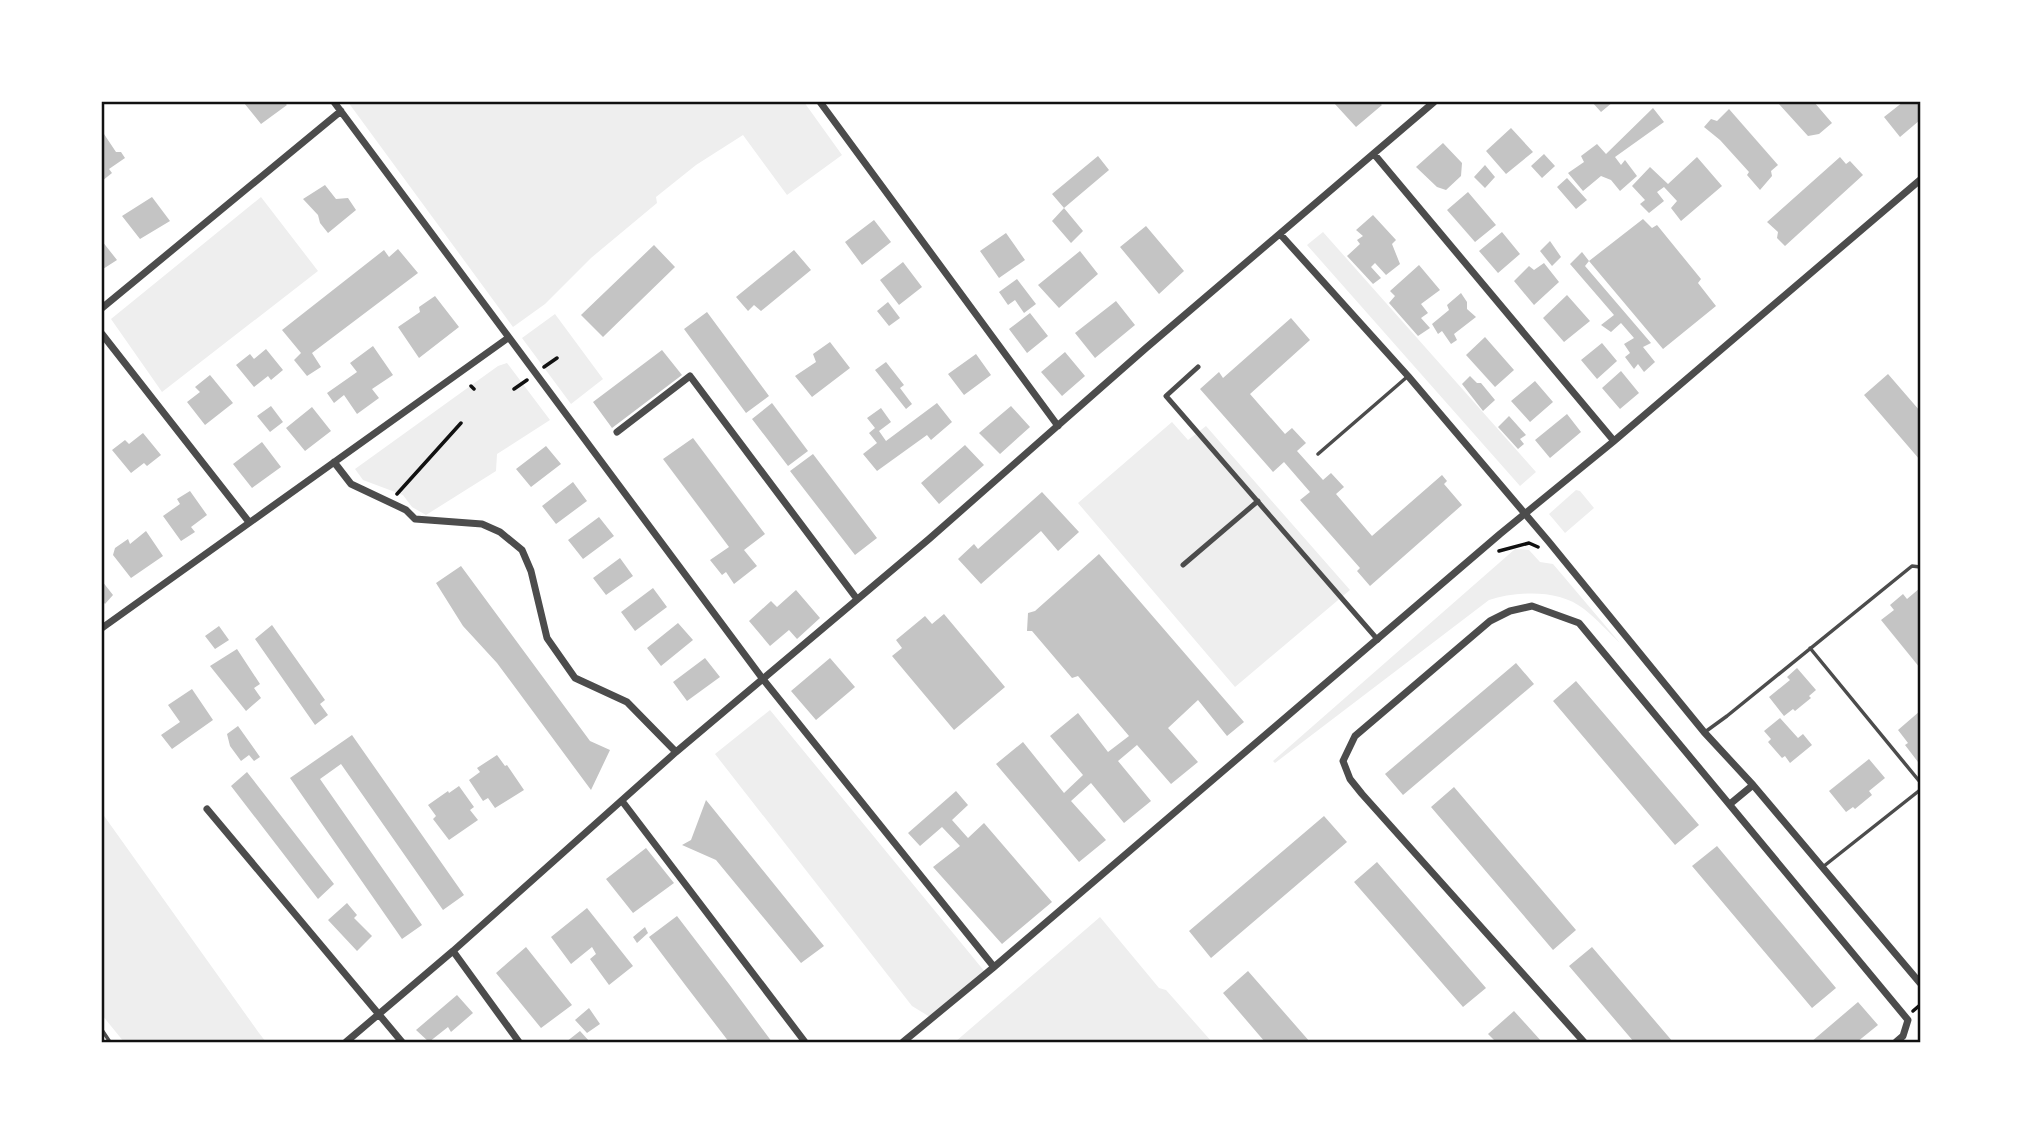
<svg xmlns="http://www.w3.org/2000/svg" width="2022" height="1144" font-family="'Zilla Slab',serif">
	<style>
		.green { fill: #eee }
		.building { fill: #c4c4c4 }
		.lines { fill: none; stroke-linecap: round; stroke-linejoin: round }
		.path { stroke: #111; stroke-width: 3.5 }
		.service { stroke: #4c4c4c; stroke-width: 3.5 }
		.pedestrian { stroke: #4c4c4c; stroke-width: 5 }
		.minor { stroke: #4c4c4c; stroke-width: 7 }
		.neatline { fill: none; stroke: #111; stroke-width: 2.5 }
	</style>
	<rect width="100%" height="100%" fill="#fff"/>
	<path class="green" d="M348 102H804L842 155 787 195 743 135 696 165 656 197 657 203 591 258 545 304 513 327Z
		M261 197 318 271 162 392 111 319Z
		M1323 232 1536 472 1520 486 1307 245Z
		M555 314 603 379 571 404 522 338Z
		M507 363 550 420 497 454 496 471 426 515 412 507 403 495 363 480 355 469 498 366Z
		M1172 422 1188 440 1206 426 1350 590 1235 687 1078 503Z
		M1576 490 1580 491 1594 508 1565 533 1549 514Z
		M1515 549 1529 550 1540 562 1553 564 1620 643C1608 632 1597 619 1584 609 1559 589 1518 591 1489 600L1275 763 1273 761Z
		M770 710 985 972 930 1017 912 1006 715 754Z
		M102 813 259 1033 266 1042H124L102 1015Z
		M1100 917 1159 988 1166 990 1212 1042H955Z"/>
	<path class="building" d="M246 102H284L287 105 261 124 244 103Z
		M1336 102H1379L1382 105 1356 127 1334 103Z
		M1592 102H1613L1601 112Z
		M1777 102H1814L1832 123 1819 134 1808 136Z
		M1903 102H1920V120L1900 137 1884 117Z
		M1653 108 1664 122 1615 157 1621 165 1625 160 1637 176 1620 191 1611 180 1601 176 1583 191 1568 173 1584 162 1581 156 1597 144 1606 154Z
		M1729 109 1778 165 1771 171 1772 176 1760 190 1747 175 1749 172 1720 140 1704 127 1711 119 1717 121Z
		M1511 128 1533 152 1506 174 1486 151Z
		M102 131 116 152H121L125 158 109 169 112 173 102 181Z
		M1443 143 1462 163 1461 176 1446 190 1437 187 1416 167Z
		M1544 154 1555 166 1542 178 1531 166Z
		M1098 156 1109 170 1064 208 1052 194Z
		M1697 157 1722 186 1681 221 1671 208 1677 201 1664 187 1657 192 1664 201 1649 213 1640 204 1645 200 1632 186 1650 167 1668 184Z
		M1840 157 1846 164 1850 161 1863 175 1785 246 1777 238 1778 232 1767 222Z
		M1485 165 1495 177 1485 188 1474 177Z
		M1567 178 1587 200 1576 209 1557 187Z
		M325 185 336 199 348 198 356 210 328 233 320 223 318 215 303 199Z
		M1468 192 1496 225 1475 242 1447 210Z
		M152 197 170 221 140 239 122 216Z
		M1064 208 1083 231 1071 243 1052 221Z
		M1373 215 1396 240 1392 244 1400 264 1386 275 1375 263 1371 267 1381 278 1373 284 1347 256 1360 244 1357 240 1363 236 1356 230Z
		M1643 219 1652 228 1657 225 1701 279 1698 283 1716 306 1663 349 1589 261Z
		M874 220 891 242 862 265 845 242Z
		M1146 226 1184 271 1159 294 1120 247Z
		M1502 232 1520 254 1498 273 1479 251Z
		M1006 233 1025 260 999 278 980 251Z
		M102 241 117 260 103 269 104 273 102 276Z
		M1550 241 1561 257 1552 266 1540 251Z
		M654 245 675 267 603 337 581 315Z
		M398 249 418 273 312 353 321 367 307 376 294 360 301 353 282 330 384 250 389 257Z
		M794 250 811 270 761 311 754 305 748 311 736 297Z
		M1080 251 1098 274 1059 308 1038 285Z
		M1582 252 1589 261 1585 266 1651 343 1643 347 1655 362 1644 372 1638 364 1634 369 1625 357 1630 353 1624 344 1634 338 1621 323 1611 332 1601 325 1614 315 1570 264Z
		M903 262 922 287 899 305 880 280Z
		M1544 263 1559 282 1534 305 1514 281 1529 266 1534 270Z
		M1419 265 1440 290 1421 304 1428 313 1421 318 1430 328 1418 336 1389 303 1395 296 1390 291Z
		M1017 279 1036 304 1024 313 1015 300 1008 305 999 292Z
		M1461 293 1467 302V309L1476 317 1454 334 1457 340 1451 344 1442 331 1438 334 1432 324 1449 310 1447 305Z
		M1567 295 1590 321 1564 342 1543 318Z
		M435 296 459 327 419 358 398 327 420 312 419 307Z
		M1116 301 1135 325 1095 358 1075 333Z
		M888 302 900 318 889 326 877 311Z
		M707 312 769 396 746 413 684 329Z
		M1030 313 1048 336 1027 353 1009 329Z
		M1291 318 1310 340 1250 394 1285 434 1292 428 1306 443 1297 451 1323 480 1331 473 1344 487 1336 494 1372 536 1442 475 1447 481 1444 484 1462 505 1370 586 1357 571 1360 568 1300 500 1310 492 1284 462 1273 472 1200 389 1219 372 1223 378Z
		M1485 337 1514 370 1495 387 1466 355Z
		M830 342 850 368 812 397 795 376 816 362 813 354Z
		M1602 343 1617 361 1597 379 1581 360Z
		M373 346 393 375 372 389 379 398 357 414 344 395 334 403 327 393 357 372 350 363Z
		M266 349 283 370 271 380 268 376 254 387 236 365 250 354 254 359Z
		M662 350 682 375 612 428 593 402Z
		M1065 352 1085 376 1062 396 1041 372Z
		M976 354 991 375 964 395 948 374Z
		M886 362 904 385 900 388 912 404 906 409 875 370Z
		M1621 371 1639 393 1620 409 1602 388Z
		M1888 374 1920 411V460L1864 395Z
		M210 375 233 403 205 425 187 402 200 392 195 387Z
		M1470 376 1477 383H1481L1495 400 1483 411 1462 384Z
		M1535 381 1553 402 1530 422 1511 401Z
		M772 403 808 451 788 466 752 419Z
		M937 403 952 422 931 440 927 435 877 471 863 454 877 443 869 433 875 428 867 418 881 408 891 422 879 431 886 441Z
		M271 406 283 422 270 432 257 416Z
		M1011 406 1030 427 1000 454 979 433Z
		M312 407 331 431 305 451 286 428Z
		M1567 414 1581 432 1550 458 1535 440Z
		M1509 416 1526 435 1520 439 1524 444 1518 449 1498 427Z
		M143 433 161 455 147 466 144 463 131 473 112 450 125 440 129 444Z
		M693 438 765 534 744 550 757 566 734 584 726 572 722 575 710 560 729 547 663 459Z
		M262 442 281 467 252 488 233 464Z
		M965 445 984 465 939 504 921 483Z
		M546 446 561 464 531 487 516 469Z
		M813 454 877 538 855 555 790 471Z
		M573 482 587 501 556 524 542 506Z
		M190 491 207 515 191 527 195 532 181 541 163 516 180 504 177 499Z
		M1042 492 1079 532 1058 551 1041 531 981 584 958 559 974 544 978 549Z
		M599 517 614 536 583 559 568 540Z
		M146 531 163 556 131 578 113 555 115 548 128 539 130 544Z
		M1099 554 1244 722 1227 736 1198 700 1168 728 1198 762 1171 784 1137 745 1118 761 1151 801 1124 823 1091 783 1071 801 1106 840 1079 862 996 764 1023 742 1064 793 1083 775 1050 736 1078 713 1108 752 1129 736 1078 676 1072 678 1032 631H1027L1028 613 1035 611Z
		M620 558 633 576 606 595 593 578Z
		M461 566 590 741 610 750 591 790 497 663 463 626 436 583Z
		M102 581 113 595 105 604 102 600Z
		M653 588 667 607 635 631 621 612Z
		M1920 588V668L1881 620 1894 610 1890 605 1903 594 1907 599Z
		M796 590 820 618 797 639 789 630 770 646 749 621 771 601 777 607Z
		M944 614 1005 687 954 730 892 656 902 648 896 640 925 616 932 624Z
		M678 623 693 640 661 666 647 648Z
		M272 625 325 700 320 704 328 715 315 725 255 639Z
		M219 626 229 640 215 649 205 636Z
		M237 649 260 684 254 688 261 698 246 711 210 666Z
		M705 658 720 677 687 701 673 682Z
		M830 658 855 687 816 720 791 691Z
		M1516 663 1534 684 1403 795 1385 774Z
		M1797 668 1816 690 1809 696 1811 698 1795 711 1793 709 1784 716 1769 697 1790 680 1787 677Z
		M1576 681 1699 825 1675 845 1553 701Z
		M192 689 213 720 172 749 161 735 180 722 168 705Z
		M1920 711V760L1918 762 1905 745 1908 743 1898 730Z
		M1780 718 1798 738 1803 734 1812 745 1790 763 1785 756 1782 758 1768 742 1771 739 1764 731Z
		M238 726 260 757 254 761 249 755 241 761 230 746 227 734Z
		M352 735 464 895 443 910 341 764 320 779 422 925 402 939 290 778Z
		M497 755 505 766 507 765 524 790 495 808 488 798 483 801 469 780 480 772 477 768Z
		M1869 759 1885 778 1869 791 1872 795 1855 809 1853 807 1846 812 1829 791Z
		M247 772 334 884 318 899 231 786Z
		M459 786 474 807 470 810 478 820 449 840 433 819 436 816 428 805 448 791 449 793Z
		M1454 787 1576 930 1553 950 1431 807Z
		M956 791 968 805 952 820 968 838 984 823 1052 902 1002 944 933 867 960 846 942 827 920 846 908 833Z
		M706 800 824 946 801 963 716 860 682 845 691 840Z
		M1324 816 1347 842 1211 958 1189 931Z
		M1717 846 1836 988 1812 1008 1692 866Z
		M646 848 674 883 633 913 606 879Z
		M1377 862 1486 988 1463 1007 1354 882Z
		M347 903 357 915 354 918 372 936 357 951 328 920Z
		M587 908 633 966 609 985 590 959 596 954 592 947 571 964 551 937Z
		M677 916 729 984 772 1042H729L686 986 649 937Z
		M645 927 648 933 637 943 633 937Z
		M526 947 572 1005 541 1028 496 973Z
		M1592 947 1673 1042H1634L1569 966Z
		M1248 971 1310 1042H1265L1223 993Z
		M457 995 473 1013 451 1032 448 1027 429 1042 416 1030Z
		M1858 1002 1878 1025 1857 1042H1811Z
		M589 1008 600 1024 587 1033 575 1020Z
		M1514 1011 1542 1042H1496L1488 1034Z
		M580 1031 590 1042H566Z"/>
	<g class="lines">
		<path class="path" d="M544 367 557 358
			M471 386 474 389
			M514 389 527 380
			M397 494 461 423
			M1499 551 1529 543 1538 547
			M1913 1011 1920 1005"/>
		<path class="service" d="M1318 454 1407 377
			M1810 648 1920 782
			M1705 732 1727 716 1912 566 1920 567
			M1824 866 1920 790
			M102 1030 110 1042"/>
		<path class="pedestrian" d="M1198 367 1166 396 1378 640
			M1183 565 1258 501"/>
		<path class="minor" d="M334 102 762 678 994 967
			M820 102 1058 426
			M1374 154 1614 441
			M1280 234 1408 376 1549 542 1704 732 1753 785 1920 983
			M102 308 341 111
			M102 334 249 522
			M617 432 690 376 857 599
			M334 462 351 484 406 510 415 519 482 524 500 532 522 550 531 571 547 638 575 678 627 702 676 752
			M102 628 508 338
			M622 801 805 1042
			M1730 804 1753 785
			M207 809 402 1042
			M453 951 519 1042
			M346 1042 453 951 676 752 929 539 1146 348 1434 102
			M903 1042 994 967 1500 534 1614 441 1920 180
			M1584 1042 1362 794 1350 779 1343 761 1355 736 1490 621 1510 611 1532 606 1579 623 1908 1020 1903 1036 1896 1042"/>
	</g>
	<rect width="2022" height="1144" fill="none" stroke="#ffffff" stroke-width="206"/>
	<rect x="103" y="103" width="1816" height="938" class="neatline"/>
</svg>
